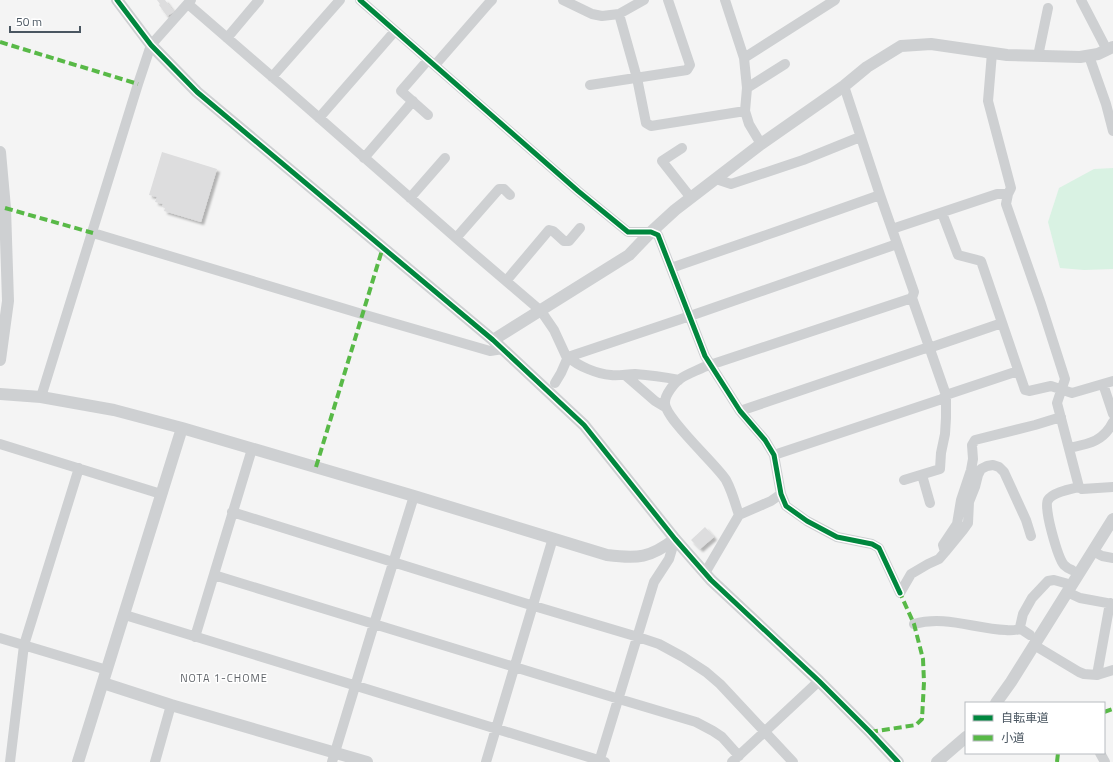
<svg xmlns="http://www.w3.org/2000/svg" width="1113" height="762" font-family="'Titillium Web','Noto Sans JP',sans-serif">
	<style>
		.green { fill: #d9f2e3 }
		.building { fill: #ddddde; filter: url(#shadow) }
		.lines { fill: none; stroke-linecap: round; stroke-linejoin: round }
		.minor { stroke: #ced0d2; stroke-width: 10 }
		.tertiary { stroke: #ced0d2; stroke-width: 12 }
		.quiet { stroke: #58b947; stroke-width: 4; stroke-dasharray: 8 4; stroke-linecap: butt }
		.cycleway-casing { stroke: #fff; stroke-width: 8 }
		.cycleway { stroke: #00873e; stroke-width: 5 }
		.labels { text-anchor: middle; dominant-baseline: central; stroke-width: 3; stroke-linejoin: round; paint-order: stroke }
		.neighbourhood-label { font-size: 11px; letter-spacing: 1px; fill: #5f6368; stroke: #fff }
	</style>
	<defs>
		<filter id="shadow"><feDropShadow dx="3" dy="3" stdDeviation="1" flood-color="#0004"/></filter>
	</defs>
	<rect width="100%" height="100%" fill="#f4f4f4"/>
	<path class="green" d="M1113 168V269L1084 270 1060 268 1048 222 1059 188 1094 169Z"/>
	<path class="building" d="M157 0H165L174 12 167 16 159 5 160 4Z
		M162 152 217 169 201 222 164 211 165 208 162 207 163 204 155 202 157 197 149 195Z
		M705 527 714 537 700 549 691 540Z"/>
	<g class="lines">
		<path class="minor" d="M360 0 578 191 628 232H651L658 235 705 356 740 411 765 440 774 455 781 494 786 506 807 521 837 537 872 544 879 548 900 593
			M563 0 592 14 602 16 619 14
			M644 0 619 14 637 78 646 123 651 126 745 111
			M725 0 744 58 747 88 745 111 749 124 761 144
			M1081 0 1107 50
			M188 4 284 87 472 252 541 311 554 330 566 356 568 357 561 373 555 383
			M227 38 259 0
			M992 53 988 101 1011 188 1008 194 1006 204 1041 304 1065 379 1057 403 1079 487 1082 489 1113 487
			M1038 56 1048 8
			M1089 56 1106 104 1113 131
			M744 58 835 0
			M435 65 489 3 492 0
			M272 77 340 0
			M590 85 687 70 690 65 668 0
			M747 88 785 64
			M428 115 401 91 428 60
			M319 118 395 31
			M682 148 662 161 691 198
			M364 158 413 101
			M716 179 731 184 803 160 860 137
			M410 198 445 158
			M942 213 958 255 981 261 1025 390 1029 391 1051 386 1072 393 1113 381
			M892 229 997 194H1008
			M93 233 362 314 490 351 503 349
			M456 238 499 189H504L510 195
			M671 268 778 231 880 195
			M506 281 549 230 553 231 564 241H569L580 228
			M625 375 655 401 665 407
			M679 380C664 377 650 375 635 374 627 374 619 376 611 375 597 374 578 366 568 357L690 316 897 244
			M1103 384 1113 414
			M41 397 138 84 151 45 191 0
			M740 411 923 349 929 348 1002 323
			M0 444 161 494
			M1069 448C1088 444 1103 442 1113 422
			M774 455 942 399 946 395 912 298 914 292 880 195 844 86
			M922 475 930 503
			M904 480 940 469 941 453 945 434 946 418V395L1018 371
			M232 512 534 606 638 637 659 644 683 657 706 672 720 684 793 762
			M739 515 771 501 781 494
			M1031 536 1026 520 1004 472 999 467 993 465 987 466 981 469 978 475 975 487 969 502 968 523 963 530 945 552 943 545 957 524 961 500 971 470 973 459 972 445 975 440 1035 425 1061 417
			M1093 551 1102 556 1113 558
			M1072 570C1069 569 1066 567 1064 565 1058 558 1043 507 1048 500 1053 492 1071 489 1079 487
			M705 573 739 515C735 503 732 491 726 480 716 464 663 417 665 402 665 395 674 383 680 379 687 374 696 371 704 367L912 298
			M214 575 619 699 696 722 713 731 722 737 739 756
			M1067 592 1080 598 1113 604
			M900 593 911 574 928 564 939 559 945 552
			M125 615 605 762
			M914 624C945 615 975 629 1006 630 1011 631 1016 630 1021 629
			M1030 635 1021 629 1020 627 1023 614 1032 598 1048 581 1054 580 1072 585
			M195 637 252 449
			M0 638 107 670
			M1034 645 1079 672 1084 674 1097 675 1110 603
			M1097 675 1113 670
			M1100 753 1105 762
			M10 762 24 645 79 468
			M155 762 171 705
			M332 762 374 624 414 496
			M486 762 553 538
			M599 762 654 582 669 559 675 539
			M732 762 819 681"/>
		<path class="tertiary" d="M117 0 151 45 197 92 493 340 584 425 675 539 711 580 819 681 870 732 898 762
			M0 152 5 208 8 301 0 360
			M493 340 629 255 651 232 675 210 761 144 844 86 867 67 901 46 931 44 1007 55 1080 57 1098 54 1113 47
			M0 394 41 397 114 410 182 428 414 496 607 555C638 559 650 558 675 539
			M103 683 171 705 367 762
			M996 703 1011 682 1113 519
			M78 762 182 428
			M937 762 966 737"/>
		<path class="quiet" d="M0 42 138 84
			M5 208 93 233
			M316 467 383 247
			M1104 712 1113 709
			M870 732 916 725 922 719 924 682 923 659 914 624 900 593
			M1057 762 1058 753"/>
		<g class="cycleway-casing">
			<path id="cycleway" d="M117 0 151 45 197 92 493 340 584 425 675 539 711 580 819 681 870 732 898 762
				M360 0 578 191 628 232H651L658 235 705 356 740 411 765 440 774 455 781 494 786 506 807 521 837 537 872 544 879 548 900 593"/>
		</g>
		<use href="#cycleway" class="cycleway"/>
	</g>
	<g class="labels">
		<g class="neighbourhood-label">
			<text x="224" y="678">NOTA 1-CHOME</text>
		</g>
	</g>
	<rect x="965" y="702" width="140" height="52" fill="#ffffff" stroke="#b7bbc0"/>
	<rect x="973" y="715" width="20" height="6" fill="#00873e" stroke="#b7bbc0"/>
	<text x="1001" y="722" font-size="12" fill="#4a5661">自転車道</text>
	<rect x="973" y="735" width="20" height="6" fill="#58b947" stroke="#b7bbc0"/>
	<text x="1001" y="742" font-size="12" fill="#4a5661">小道</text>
	<path d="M10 26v6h70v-6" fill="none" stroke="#4a5661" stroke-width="2"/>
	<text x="16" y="26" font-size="12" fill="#4a5661" stroke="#ffffff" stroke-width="3" paint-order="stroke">50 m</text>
</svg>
